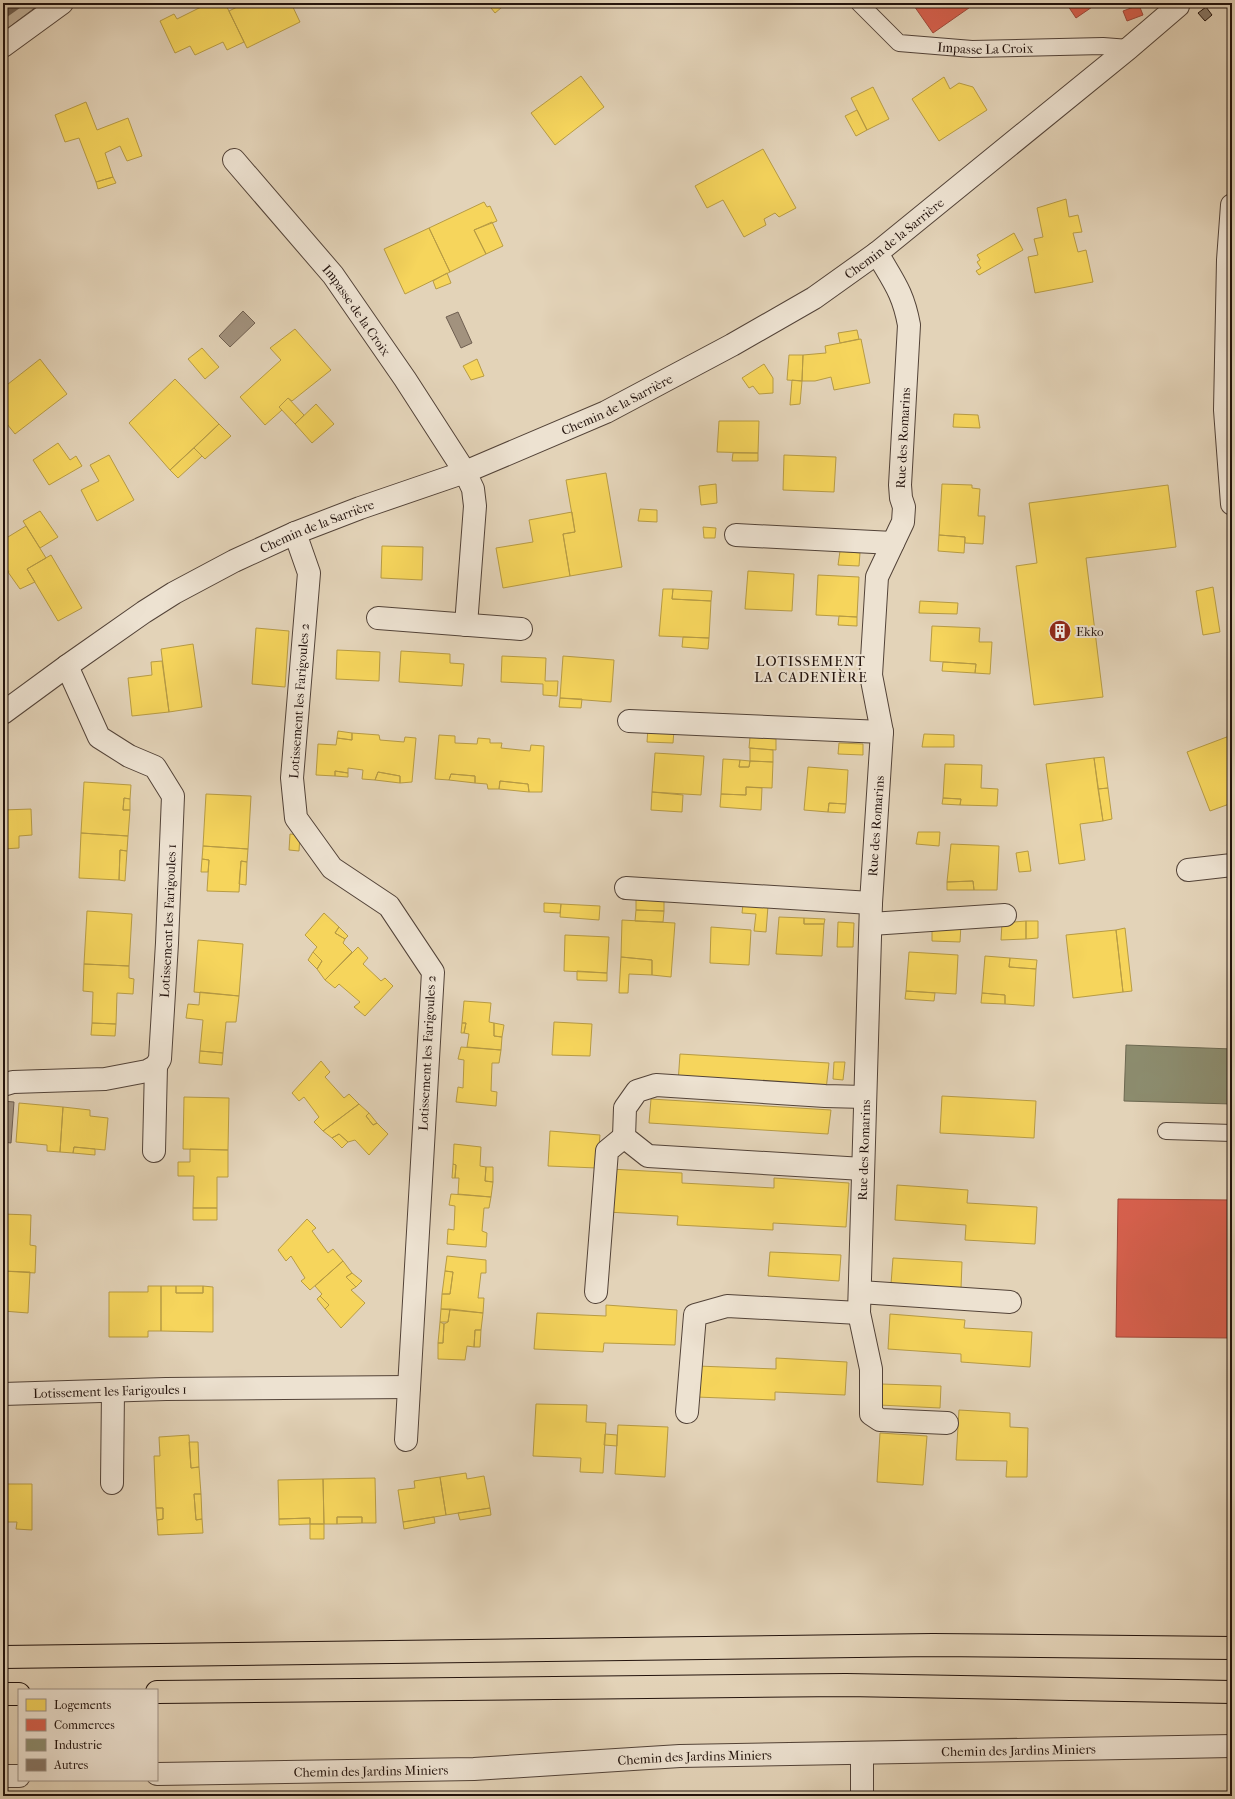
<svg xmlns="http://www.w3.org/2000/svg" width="1235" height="1799" font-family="'IM FELL French Canon',serif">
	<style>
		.green { fill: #c2b29b; stroke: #726254 }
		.water { fill: #a2927e; stroke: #6f5f51 }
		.homes { fill: #f6d55c; stroke: #b79b44 }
		.shops { fill: #d6604d; stroke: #a0493a }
		.industry { fill: #8c8c6e; stroke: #6c6851 }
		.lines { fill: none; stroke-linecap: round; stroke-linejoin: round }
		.stream { stroke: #6f5f51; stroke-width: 8 }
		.building { fill: #877766; stroke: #23130d }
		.service-casing { stroke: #534338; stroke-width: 18 }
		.minor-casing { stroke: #534338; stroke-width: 24 }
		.tertiary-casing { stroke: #534338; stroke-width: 24 }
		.trunk-casing { stroke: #23130d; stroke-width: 24 }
		.service { stroke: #ede2d1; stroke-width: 16 }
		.minor { stroke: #ede2d1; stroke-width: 22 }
		.tertiary { stroke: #ede2d1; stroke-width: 22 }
		.trunk { stroke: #e3d3b8; stroke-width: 22 }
		.labels { text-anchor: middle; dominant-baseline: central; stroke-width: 4; stroke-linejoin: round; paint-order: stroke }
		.street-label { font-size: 13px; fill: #23130d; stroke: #ede2d1 }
		.poi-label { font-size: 13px; fill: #23130d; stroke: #ede2d1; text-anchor: start }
		.neighbourhood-label { font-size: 14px; letter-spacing: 1px; fill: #23130d; stroke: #ede2d1 }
	</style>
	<rect width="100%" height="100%" fill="#e3d3b8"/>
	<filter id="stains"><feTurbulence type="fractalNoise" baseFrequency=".005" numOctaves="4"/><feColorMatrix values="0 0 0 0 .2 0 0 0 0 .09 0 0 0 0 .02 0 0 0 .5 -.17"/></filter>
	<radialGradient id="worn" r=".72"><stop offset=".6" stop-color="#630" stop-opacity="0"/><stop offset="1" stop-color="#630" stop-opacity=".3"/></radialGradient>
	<path class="green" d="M3 3H41L3 32Z"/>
	<path class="water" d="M243 311 255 323 230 347 219 336Z
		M458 312 472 343 461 348 446 317Z
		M3 1101 14 1102 11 1143 3 1142Z"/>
	<path class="homes" d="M209 3H225L244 42 227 50 223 42 195 55 190 46 175 53 160 21 174 14 177 19Z
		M245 3H291L300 22 247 48 229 11Z
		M487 3H507L495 13Z
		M581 76 604 107 555 145 531 113Z
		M944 77 950 89 959 83 973 87 987 110 939 141 912 99Z
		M873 87 889 119 867 130 851 98Z
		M86 102 97 130 128 118 142 156 127 161 120 146 105 153 113 177 96 182 79 138 65 142 55 115Z
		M857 110 867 130 856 136 845 116Z
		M763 149 796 208 779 217 775 213 764 219 766 225 744 237 723 200 707 208 695 186Z
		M113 177 116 183 98 189 96 182Z
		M1066 199 1069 217 1078 215 1082 232 1073 233 1078 252 1086 250 1093 282 1035 293 1028 257 1038 255 1034 239 1043 237 1037 208Z
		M484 202 487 207 490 206 497 221 474 230 486 254 450 272 429 228Z
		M492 222 503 246 486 254 474 230Z
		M429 228 450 272 405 294 384 249Z
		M1014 233 1023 250 979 275 976 271 981 268 977 262 980 260 977 255Z
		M447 273 451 283 436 289 433 281Z
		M295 329 331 370 292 401 288 398 279 407 282 410 265 425 240 397 281 360 270 348Z
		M857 330 859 339 840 343 838 333Z
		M861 339 870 383 834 390 831 377 815 381H802L803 355 826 353 825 346Z
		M202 348 219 367 205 379 188 359Z
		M789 355H803L802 381 787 380Z
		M40 359 67 394 15 434 3 419V388Z
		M477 359 484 376 471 380 463 366Z
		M764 364 773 378V393L759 394 753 386 749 388 742 378Z
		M175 379 219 424 170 470 129 423Z
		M792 380 802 381 800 404 790 405Z
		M288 398 304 415 295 424 279 407Z
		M316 404 334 424 312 443 295 424Z
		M954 414 978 415 980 428 953 427Z
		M719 421H759L758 453 717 452Z
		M219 424 231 436 205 459 194 448Z
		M58 443 70 460 76 456 82 466 49 485 33 460Z
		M194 448 202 456 178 478 170 470Z
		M733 453H758V461H732Z
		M109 455 134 500 97 521 81 490 99 481 90 465Z
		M784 455 836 457 834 492 783 490Z
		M606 473 622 567 570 576 563 534 575 532 566 480Z
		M716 484 717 503 701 505 699 486Z
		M942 484 972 485V488L980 489 978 516H985L983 544 965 543V537L939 535Z
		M1168 485 1176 547 1086 558 1103 697 1034 705 1016 566 1037 563 1029 503Z
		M640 509 657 510V522L638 521Z
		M40 511 58 537 40 548 23 521Z
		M572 512 575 532 563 534 570 576 503 588 496 548 533 542 529 520Z
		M26 526 46 558 27 569 35 582 20 589 3 565V540Z
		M703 527 716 528 715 538H704Z
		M939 535 965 537 964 553 938 551Z
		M382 546 423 547 422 580 381 578Z
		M840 551 860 553 859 566 838 565Z
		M51 555 82 608 58 621 27 569Z
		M4 564 9 572 5 575 3 571Z
		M748 571 794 574 792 611 745 609Z
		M818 575 859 577 857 617 816 615Z
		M1213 587 1220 632 1203 635 1196 591Z
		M663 589H673L672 599 711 601 709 638 659 636Z
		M673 589 712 591 711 601 672 599Z
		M920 601 958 603 957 614 919 613Z
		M839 616 857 617V626L838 625Z
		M932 626 980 628 979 642H992L990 674 975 673 976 664 930 661Z
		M256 628 289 631 285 687 252 684Z
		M683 637 709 638 708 649 682 647Z
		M193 644 202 707 169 712 161 649Z
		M337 650 380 652 379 681 336 679Z
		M401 651 450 654V663L464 664 462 686 399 682Z
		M502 656 546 658 545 681H558L557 696 543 695V684L501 682Z
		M563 656 614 660 611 702 560 698Z
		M162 661 169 712 132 716 128 678 152 675 151 662Z
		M943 662 976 664 975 673 942 671Z
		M560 698 582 699 581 708 559 707Z
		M648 728 674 730 673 743 647 742Z
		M338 731 352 733V740L337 738Z
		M352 733 379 735 380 740 404 742 405 737 416 738 412 782 400 783V776L378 772 375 780 362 779 363 770 348 768V773L335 771V776L316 775 318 744 336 745 337 738 352 740Z
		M924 734 954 735V747H922Z
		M439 735 455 736V743L477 744 478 738 490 739V743H502L501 748 530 751 531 745 544 746 542 792H529L528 784 500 781 499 789H488L487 784 475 783V776L451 774 449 780 435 779Z
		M1232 735V803L1210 811 1187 752Z
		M750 737 776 739V750L749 748Z
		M839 743 863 744V755L838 754Z
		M750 748 773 750V762L750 761Z
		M655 753 704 756 701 795 652 792Z
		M1104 757 1108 788 1098 789 1094 758Z
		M1094 758 1103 821 1080 824 1085 860 1059 864 1046 764Z
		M723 759 740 760 739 767H749L750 761 773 762 772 788 746 787V795L721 794Z
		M740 760 750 761 749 767H739Z
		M945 764 982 765 981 788 998 789 997 806 960 805 961 799 943 798Z
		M808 767 848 770 846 804 829 803 828 812 804 810Z
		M335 771 348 773V777L335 776Z
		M378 772 400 776V783L375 780Z
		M451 774 475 776V783L449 780Z
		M500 781 528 784 529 792 499 789Z
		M84 782 131 785 130 799 124 798 123 810H130L128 836 81 833Z
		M746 787 762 788 761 810 720 807 721 794 746 795Z
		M1108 788 1112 819 1103 821 1098 789Z
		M652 792 683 795 682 812 651 810Z
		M206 794 251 796 248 849 203 846Z
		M124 798 130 799V810H123Z
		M943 798 961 799 960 805 942 804Z
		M829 803 846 804 845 813 828 812Z
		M31 809 32 835 19 836V848L3 849V810Z
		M918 832H940L939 846 916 844Z
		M81 833 128 836 127 851 120 850 119 880 79 878Z
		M290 834 300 835 299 851 289 850Z
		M951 844 999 846 997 890H974L973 881 947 882Z
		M203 846 248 849 247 862 241 861 239 892 207 891 209 860 202 859Z
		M120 850 127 851 125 881 119 880Z
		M1028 851 1031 871 1019 872 1016 853Z
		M202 859 209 860 208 872H201Z
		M241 861 247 862 246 885 239 884Z
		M973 881 974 890H947V882Z
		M636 897H664V911L636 910Z
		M544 903 561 904 560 913 544 912Z
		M561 904 600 906 599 920 560 917Z
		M743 904 768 906 766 932 754 931 756 914 742 913Z
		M636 910 664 911 663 922 635 921Z
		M87 911 132 914 129 966 84 964Z
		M324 913 339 927 335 933 345 939 343 943 352 952 325 980 317 969 322 961 313 952 317 947 305 935Z
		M779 917 804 918V924H824L822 956 776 954Z
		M804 918 825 919 824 924H804Z
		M622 920 675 923 671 977 652 975V960L621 957Z
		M1026 921H1038V938L1026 939Z
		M1026 921V939L1001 940 1002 923Z
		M838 922 854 923 853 947H837Z
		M961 924 960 942 932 941V926Z
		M339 927 348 936 345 939 335 933Z
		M711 927 751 930 749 965 710 963Z
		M1125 928 1132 991 1123 992 1116 930Z
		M1116 930 1123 992 1073 998 1066 935Z
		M565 935 609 937 607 973 564 971Z
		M198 940 243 944 239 996 194 992Z
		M358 947 368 958 363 964 381 981 385 978 393 986 365 1016 354 1007 360 1002 339 984 335 988 325 980Z
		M313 952 322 961 317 969 308 960Z
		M909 952 958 955 956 994 906 991Z
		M985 956 1010 958 1009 967 1036 969 1034 1006 1005 1004V995L982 993Z
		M621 957 652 960V975L629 974 628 993H619Z
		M1010 958 1037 960 1036 969 1009 967Z
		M84 964 129 966V978L134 979 133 994 117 993 116 1024 92 1023 93 992 83 991Z
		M577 971 607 973V981L577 980Z
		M906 991 935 993 934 1001 905 999Z
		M200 992 239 996 236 1022H226L223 1053 200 1051 203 1020 186 1018 188 1004 199 1005Z
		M982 993 1005 995V1004L981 1003Z
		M464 1001 491 1003 489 1022 494 1023V1036L502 1037 501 1050 467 1047 469 1034 464 1033 466 1023H462Z
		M554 1022 592 1024 590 1056 552 1055Z
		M92 1023 116 1024 115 1036 91 1035Z
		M462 1023H466L464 1033H461Z
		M494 1023 504 1025 502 1037 494 1036Z
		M461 1047 501 1050 499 1063H492L491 1091 497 1092 496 1106 456 1102 458 1087 463 1088 464 1060 458 1059Z
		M200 1051 223 1053 222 1065 199 1063Z
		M680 1054 829 1063 826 1090 678 1083Z
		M321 1061 330 1072 325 1077 344 1098 349 1094 359 1104 323 1131 314 1122 319 1117 304 1097 299 1101 292 1093Z
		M834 1062H845L843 1080 833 1079Z
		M942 1096 1036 1101 1034 1138 940 1133Z
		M184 1097 229 1098 228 1150 183 1149Z
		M651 1099 831 1110 828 1134 649 1123Z
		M19 1103 63 1107 60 1152 47 1151V1145L16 1142Z
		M359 1104 369 1113 366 1116 373 1125 377 1123 388 1134 369 1155 355 1140 348 1142 339 1134 332 1138 323 1131Z
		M63 1107 90 1110V1116L108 1118 105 1150 74 1147 73 1153 60 1152Z
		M369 1113 377 1123 373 1125 366 1116Z
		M550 1131 600 1135 597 1168 548 1166Z
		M339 1134 348 1142 342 1148 332 1138Z
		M454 1144 481 1147 480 1166 486 1167 485 1181 493 1182 491 1197 458 1194 459 1178H455L456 1165 453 1164Z
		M74 1147 95 1149V1155L73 1153Z
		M190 1149 228 1150V1177H217V1208H193L194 1176H178V1162H190Z
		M453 1164 456 1165 455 1178H452Z
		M486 1167H493V1182L485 1181Z
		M610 1169 682 1173V1183L774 1188V1178L849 1183 846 1227 773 1223V1230L677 1225 678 1216 607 1212Z
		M897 1185 968 1190 967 1203 1037 1207 1035 1244 965 1240 966 1225 895 1220Z
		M451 1194 491 1197 489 1208H484L482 1231 487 1233 486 1247 447 1244 448 1229 454 1230 455 1206 449 1205Z
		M193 1208H217V1220H193Z
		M3 1214 31 1215 30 1245 36 1246 35 1273 3 1271Z
		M307 1219 316 1228 312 1231 328 1253 333 1249 343 1261 310 1290 301 1281 305 1278 291 1256 286 1261 278 1250Z
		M770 1252 841 1255 839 1281 768 1276Z
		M447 1256 486 1260V1273H481L478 1298H484L483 1313 441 1309 442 1294H450L453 1272 445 1271Z
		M893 1258 962 1262 961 1289 891 1284Z
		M343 1261 352 1273 346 1277 356 1287 351 1290 365 1303 341 1328 325 1309 329 1305 320 1296 322 1294 315 1286Z
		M3 1271 30 1272 28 1313 3 1311Z
		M445 1271 453 1272 450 1294H442Z
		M352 1273 362 1281 356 1287 346 1277Z
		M148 1286H161V1331H148V1337H109V1292H148Z
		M161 1286H176V1293H203V1286L213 1287V1332L161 1331Z
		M176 1286H203V1293H176Z
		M320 1296 329 1305 325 1309 317 1299Z
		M606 1305 677 1310 675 1345 604 1343 603 1352 534 1349 537 1313 606 1316Z
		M441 1309H450L448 1322H440Z
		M450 1309 483 1313 481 1330H475L474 1347 467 1346 465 1360 438 1359V1343H443L444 1324 448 1322Z
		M890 1314 965 1320 964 1328 1032 1332 1030 1367 961 1362V1354L888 1349Z
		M440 1322 444 1324 443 1343H438Z
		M475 1330H481L480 1347H474Z
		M776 1358 847 1362 845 1395 775 1392V1400L696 1397 697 1366 776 1369Z
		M881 1384 941 1386 940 1408 879 1405Z
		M536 1404 587 1405 586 1422 606 1423 603 1473 580 1472 581 1458 533 1456Z
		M959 1410 1010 1413V1427L1028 1428 1027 1477H1006L1007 1461 956 1460Z
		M618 1425 668 1427 665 1477 615 1474Z
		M880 1433 927 1436 923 1485 877 1482Z
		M605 1434 617 1435V1446L604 1445Z
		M189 1435 191 1468 199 1467 201 1494H194L196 1520 202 1519 203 1533 158 1535 157 1520 163 1519V1508H156L154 1456H160L159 1437Z
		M189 1442H198L199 1467 191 1468Z
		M466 1473 467 1479 484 1476 490 1508 446 1515 440 1477Z
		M440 1477 446 1515 403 1522 398 1490 415 1488 414 1481Z
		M375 1478 376 1523H362V1517H337V1524H324L323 1479Z
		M323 1479 324 1524H310V1518L279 1519 278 1480Z
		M3 1484H32V1530L16 1529 17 1522H3Z
		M194 1494H201L202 1519 196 1520Z
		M156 1508H163V1519L157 1520Z
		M490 1508 491 1515 460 1520 458 1513Z
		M337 1517H362V1523L337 1524Z
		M434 1517 435 1523 404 1529 403 1522Z
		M310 1518V1524L279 1525V1519Z
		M310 1524H324V1539H310Z"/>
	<path class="shops" d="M912 3H976L933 33Z
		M1066 3H1098L1076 18Z
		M1139 5 1143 15 1127 21 1123 11Z
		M1118 1199 1232 1200V1338L1116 1337Z"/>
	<path class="industry" d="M1126 1045 1232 1049V1104L1124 1101Z"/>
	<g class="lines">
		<path class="stream" d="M3 15 20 3"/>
	</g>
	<path class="building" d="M1206 7 1212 15 1205 21 1198 13Z"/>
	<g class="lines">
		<g class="service-casing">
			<g id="service">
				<path id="s1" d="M859 3 899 43 972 49 1103 46 1129 48"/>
				<path d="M1166 1131 1232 1133"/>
			</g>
		</g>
		<g class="minor-casing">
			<g id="minor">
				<path id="s2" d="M234 160 333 275 405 379 465 472 473 489 475 506 466 625"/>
				<path d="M877 253C893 281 903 292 909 325L900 485 901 498 904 507 903 522 877 577 871 675 882 732 871 903 859 1313 871 1369V1414L880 1420 947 1423"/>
				<path d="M295 533 309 573 292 778 296 818 332 868 389 906 433 972 406 1440"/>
				<path d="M736 535 893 543"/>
				<path d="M378 618 521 629"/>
				<path id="s3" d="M3 713 67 666 144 612 174 593 234 561 295 533 360 508 465 472 606 412 732 345 814 298 877 253 1129 48 1178 6"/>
				<path d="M629 721 882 732"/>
				<path d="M1188 870 1232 865"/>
				<path d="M626 888 871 903"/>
				<path d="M871 924 1005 915"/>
				<path id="s4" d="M3 1085 13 1082 105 1079 147 1071 156 1066 160 1059 167 943 173 796 155 767 129 756 99 737 67 666"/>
				<path d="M154 1151 156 1066"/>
				<path d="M863 1169 648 1156 624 1137 625 1108 637 1091 656 1085 825 1096 865 1097"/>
				<path d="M596 1292 607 1151 624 1137"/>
				<path d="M860 1292 1010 1302"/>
				<path id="s5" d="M3 1394 166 1389 409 1387"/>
				<path d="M687 1412 695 1315 727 1306 859 1313"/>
				<path d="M112 1483 113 1391"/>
				<path d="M862 1753V1796"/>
			</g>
		</g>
		<g class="tertiary-casing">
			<g id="tertiary">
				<path d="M3 46 62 3"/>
				<path d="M1232 205 1228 260 1225 410 1232 504"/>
				<path id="s6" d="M157 1774 474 1769 680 1756 1232 1746"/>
				<path d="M3 1776H19"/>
			</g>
		</g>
		<g class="trunk-casing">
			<path id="trunk" d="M3 1657 933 1645 1232 1648
				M157 1692 846 1685 1232 1692
				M3 1694H19"/>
		</g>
		<use href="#service" class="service"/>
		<use href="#minor" class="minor"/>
		<use href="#tertiary" class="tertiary"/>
		<use href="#trunk" class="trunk"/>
	</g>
	<defs>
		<g id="building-disc" transform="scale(1.15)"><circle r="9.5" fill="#8f2418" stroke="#ede2d1"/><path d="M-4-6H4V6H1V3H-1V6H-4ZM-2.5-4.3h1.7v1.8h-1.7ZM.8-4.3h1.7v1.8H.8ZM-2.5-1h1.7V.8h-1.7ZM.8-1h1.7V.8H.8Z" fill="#fff"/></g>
	</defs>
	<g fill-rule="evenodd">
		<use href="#building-disc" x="1060" y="631"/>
	</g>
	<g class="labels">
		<g class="street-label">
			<text stroke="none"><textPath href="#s1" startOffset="143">Impasse La Croix</textPath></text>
			<text stroke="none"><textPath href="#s3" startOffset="1015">Chemin de la Sarrière</textPath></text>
			<text stroke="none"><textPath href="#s2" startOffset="194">Impasse de la Croix</textPath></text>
			<text stroke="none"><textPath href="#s3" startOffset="691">Chemin de la Sarrière</textPath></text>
			<text transform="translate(903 438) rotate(-87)">Rue des Romarins</text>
			<text stroke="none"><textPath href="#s3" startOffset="367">Chemin de la Sarrière</textPath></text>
			<text transform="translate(299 701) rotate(-86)">Lotissement les Farigoules 2</text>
			<text transform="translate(876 826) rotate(-86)">Rue des Romarins</text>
			<text stroke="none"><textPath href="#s4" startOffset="302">Lotissement les Farigoules 1</textPath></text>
			<text transform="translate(427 1053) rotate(-87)">Lotissement les Farigoules 2</text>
			<text transform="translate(864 1150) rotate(-88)">Rue des Romarins</text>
			<text stroke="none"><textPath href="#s5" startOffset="107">Lotissement les Farigoules 1</textPath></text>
			<text stroke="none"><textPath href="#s6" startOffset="862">Chemin des Jardins Miniers</textPath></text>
			<text stroke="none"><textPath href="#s6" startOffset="538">Chemin des Jardins Miniers</textPath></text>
			<text stroke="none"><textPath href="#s6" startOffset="214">Chemin des Jardins Miniers</textPath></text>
		</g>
		<g class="poi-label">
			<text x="1076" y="631">Ekko</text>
		</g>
		<g class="neighbourhood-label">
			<text x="811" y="661">LOTISSEMENT<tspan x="811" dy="16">LA CADENIÈRE</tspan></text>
		</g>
	</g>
	<rect width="1235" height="1799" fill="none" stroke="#e3d3b8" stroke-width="16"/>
	<rect x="4" y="4" width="1227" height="1791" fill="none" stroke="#23130d" stroke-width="2"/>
	<rect x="8" y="8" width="1219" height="1783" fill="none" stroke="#23130d"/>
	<rect x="18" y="1689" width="140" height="92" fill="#ede2d1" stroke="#9c8f83"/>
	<rect x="26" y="1699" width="20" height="12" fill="#f6d55c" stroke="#9c8f83"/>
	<text x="54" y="1709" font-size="12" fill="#23130d">Logements</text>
	<rect x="26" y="1719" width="20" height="12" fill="#d6604d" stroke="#9c8f83"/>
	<text x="54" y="1729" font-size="12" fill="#23130d">Commerces</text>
	<rect x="26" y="1739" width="20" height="12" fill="#8c8c6e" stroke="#9c8f83"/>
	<text x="54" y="1749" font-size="12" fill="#23130d">Industrie</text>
	<rect x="26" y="1759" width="20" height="12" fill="#877766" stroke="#9c8f83"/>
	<text x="54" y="1769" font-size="12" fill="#23130d">Autres</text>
	<rect width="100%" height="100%" filter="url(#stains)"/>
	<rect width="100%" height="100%" fill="url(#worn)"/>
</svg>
